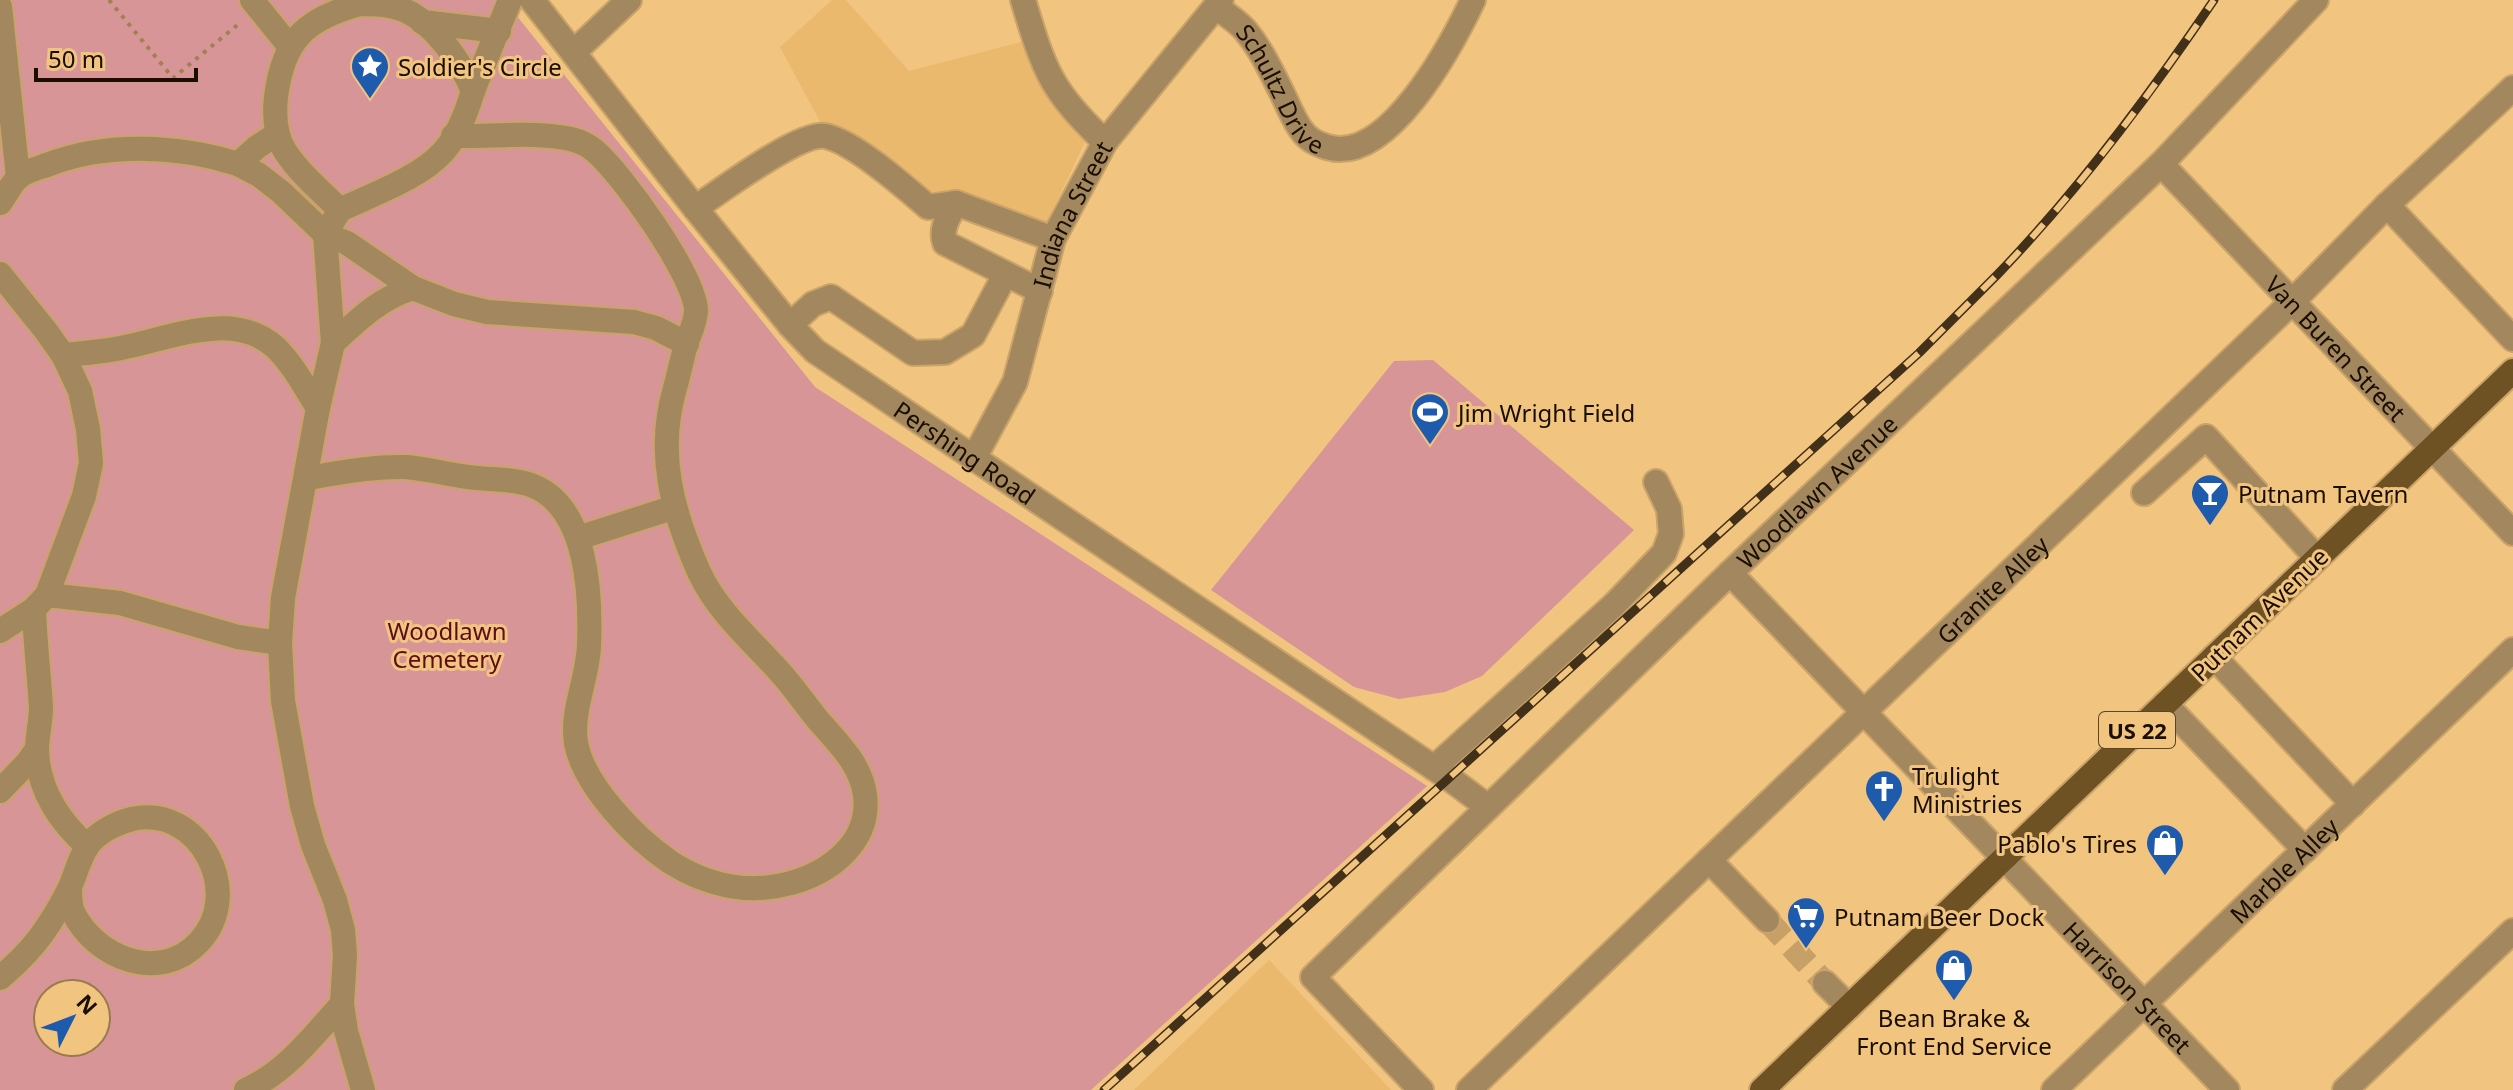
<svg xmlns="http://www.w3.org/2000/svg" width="2513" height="1090" font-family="'Noto Sans',sans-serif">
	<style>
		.built { fill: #eab96d }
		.green { fill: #d79597; fill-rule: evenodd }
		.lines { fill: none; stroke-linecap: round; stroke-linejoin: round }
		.minor-tunnel { stroke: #c6a066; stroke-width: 24; stroke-dasharray: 24 12; stroke-linecap: butt }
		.minor-casing { stroke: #caa369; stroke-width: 28 }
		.major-casing { stroke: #caa369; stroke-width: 28 }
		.path { stroke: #a28151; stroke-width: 4; stroke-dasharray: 4 6; stroke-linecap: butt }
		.minor { stroke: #a2875f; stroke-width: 24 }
		.major { stroke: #6e5223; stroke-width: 24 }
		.rail-casing { stroke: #433018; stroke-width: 9 }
		.rail { stroke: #f1c480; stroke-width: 6; stroke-dasharray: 18; stroke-linecap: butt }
		.labels { text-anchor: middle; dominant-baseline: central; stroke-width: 6; stroke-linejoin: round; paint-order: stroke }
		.shield { fill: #f1c480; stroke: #5a4526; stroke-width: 2 }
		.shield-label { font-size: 22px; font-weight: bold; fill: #1a0e00 }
		.poi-label { font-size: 24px; fill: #1a0e00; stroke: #f1c480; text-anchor: start }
		.street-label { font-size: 24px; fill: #1a0e00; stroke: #f1c480 }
		.park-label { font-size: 24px; fill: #5e0b1b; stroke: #f1c480 }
	</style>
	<rect width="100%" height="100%" fill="#f1c480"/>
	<path class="built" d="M832 0H846L909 71 1025 41 1085 142 1035 247 928 199 824 129 780 47Z
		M1269 960 1391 1090H1134Z"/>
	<path class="green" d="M0 0H504L815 387 1427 786 1091 1090H0ZM48 994H96V1042H48Z
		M1433 360 1634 530 1482 676 1445 692 1399 699 1354 687 1211 590 1394 361Z"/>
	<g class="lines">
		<path class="minor-tunnel" d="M1767 920 1825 983"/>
		<g class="minor-casing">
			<g id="minor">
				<path d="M252 0 290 47"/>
				<path id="s1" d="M532 0 695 208 790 325 815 351 1449 778 1488 807"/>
				<path d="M1023 0C1032 29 1041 64 1058 89 1071 109 1088 126 1105 142"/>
				<path d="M360 4C375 4 389 4 404 10 434 23 461 62 473 91 467 111 458 136 443 152 420 178 371 195 340 210 322 192 299 173 285 151 275 135 274 116 276 97 283 40 305 19 360 4Z"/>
				<path d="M0 7 18 177"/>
				<path id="s2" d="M1216 7C1226 14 1237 21 1245 30 1261 49 1271 71 1282 93 1288 105 1294 121 1302 131 1308 140 1317 144 1327 147 1388 166 1452 44 1473 0"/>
				<path d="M422 22 499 31"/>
				<path d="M574 52 629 0"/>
				<path d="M473 91 510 0"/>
				<path d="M238 164 259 175 281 192 325 234 347 243 413 288 454 304 487 312 634 322 656 328 687 344"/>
				<path id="s3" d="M2161 164 2513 533"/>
				<path d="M0 203C6 195 11 184 18 178 25 171 38 168 47 165 105 142 178 145 238 164L257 147 277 134"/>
				<path d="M956 203C949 216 940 228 945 243L1040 291"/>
				<path d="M2387 205 2513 339"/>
				<path d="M695 208C720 192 798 132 825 136 853 141 906 188 928 207L956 203 1053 239"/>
				<path d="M340 210 325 234 333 343 318 408 283 598 280 643 283 701 302 806 313 845 335 900 343 930 345 955 342 1004 346 1031 363 1090"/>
				<path d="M0 274 46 331 63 355 80 391 88 429 91 463 84 496 47 595 34 609 0 631"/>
				<path d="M790 325 813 304 831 297 913 353 945 352 973 335 1005 275"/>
				<path d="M333 343C358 320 380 298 413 288"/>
				<path d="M63 355C84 353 105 352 125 347 171 338 234 310 275 347 293 364 305 388 318 408"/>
				<path id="s4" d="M974 458 1015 382 1053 239 1105 142 1221 0"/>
				<path d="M307 478C339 473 373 466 406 467 427 469 447 474 468 477 488 480 512 478 531 485 588 506 591 595 589 645 588 679 571 709 576 743 584 786 635 838 670 862 706 885 748 895 791 883 831 872 871 841 865 795 861 764 837 742 818 720 804 703 793 686 778 670 750 639 717 611 699 572 672 511 656 453 675 388 679 374 682 359 686 344 690 333 696 322 696 310 694 274 622 174 595 151 588 145 579 141 571 139 537 131 490 137 453 136"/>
				<path d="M2144 493 2206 437 2317 558"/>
				<path d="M578 538 675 507"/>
				<path id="s5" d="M1730 573 2227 1090"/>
				<path d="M47 595 120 603 238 637 280 643"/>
				<path d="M34 609C35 642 39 674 41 707 41 722 37 736 37 750 38 789 59 821 87 846"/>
				<path d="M2214 657 2353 804"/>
				<path d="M2165 704 2305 850"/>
				<path d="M1434 768 1615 604 1664 553 1671 534 1669 509 1656 482"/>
				<path d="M0 791 27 763 37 749"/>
				<path d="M1709 860 1767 920"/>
				<path d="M0 978C19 962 36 945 49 924 57 912 64 899 70 887 76 874 79 859 87 847 96 833 116 823 132 819 200 804 245 894 199 942 160 984 95 958 73 912 70 905 70 896 70 888"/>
				<path d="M1825 983 1849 1007"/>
				<path d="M246 1090C286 1072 313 1036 342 1004"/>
				<path id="s6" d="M1421 1090 1313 977 1730 573 2161 164 2316 0"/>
				<path id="s7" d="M1469 1090 2292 302 2387 205 2513 88"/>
				<path id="s8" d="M2054 1090 2513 650"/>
				<path d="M2345 1090 2513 931"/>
			</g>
		</g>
		<g class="major-casing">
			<path id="major" d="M1762 1090 2513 371"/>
		</g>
		<path class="path" d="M109 0 173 78 241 22"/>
		<use href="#minor" class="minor"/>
		<use href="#major" class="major"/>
		<g class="rail-casing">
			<path id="rail" d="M1104 1090 1919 353C1945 327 1971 301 1997 275 2078 191 2149 96 2214 0"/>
		</g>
		<use href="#rail" class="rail"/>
	</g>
	<defs>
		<g id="sight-pin" transform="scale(2)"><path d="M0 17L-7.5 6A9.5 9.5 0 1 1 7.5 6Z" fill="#1f5bac" stroke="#f1c480"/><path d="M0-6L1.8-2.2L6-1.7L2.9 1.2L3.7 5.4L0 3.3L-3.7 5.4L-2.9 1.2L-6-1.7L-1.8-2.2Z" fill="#fff"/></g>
		<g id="stadium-pin" transform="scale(2)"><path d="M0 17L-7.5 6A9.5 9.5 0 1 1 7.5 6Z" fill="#1f5bac" stroke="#f1c480"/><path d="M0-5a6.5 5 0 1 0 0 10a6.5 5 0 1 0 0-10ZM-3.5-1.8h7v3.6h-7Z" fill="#fff"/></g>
		<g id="bar-pin" transform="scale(2)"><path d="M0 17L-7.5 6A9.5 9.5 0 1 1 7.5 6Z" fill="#1f5bac" stroke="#f1c480"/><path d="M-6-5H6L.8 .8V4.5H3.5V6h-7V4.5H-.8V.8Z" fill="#fff"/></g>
		<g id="church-pin" transform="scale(2)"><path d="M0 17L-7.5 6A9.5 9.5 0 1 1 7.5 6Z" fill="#1f5bac" stroke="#f1c480"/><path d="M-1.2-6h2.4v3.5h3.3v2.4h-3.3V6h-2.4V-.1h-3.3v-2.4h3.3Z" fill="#fff"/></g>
		<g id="shop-pin" transform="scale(2)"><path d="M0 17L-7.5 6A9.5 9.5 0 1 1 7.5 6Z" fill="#1f5bac" stroke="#f1c480"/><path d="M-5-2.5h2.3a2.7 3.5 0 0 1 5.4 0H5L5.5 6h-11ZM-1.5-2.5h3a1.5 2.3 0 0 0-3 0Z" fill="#fff"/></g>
		<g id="supermarket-pin" transform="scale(2)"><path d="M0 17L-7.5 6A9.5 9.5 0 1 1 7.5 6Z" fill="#1f5bac" stroke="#f1c480"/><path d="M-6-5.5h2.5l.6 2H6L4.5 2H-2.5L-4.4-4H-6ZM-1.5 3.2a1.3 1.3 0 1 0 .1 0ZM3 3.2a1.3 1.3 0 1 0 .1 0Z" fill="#fff"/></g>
	</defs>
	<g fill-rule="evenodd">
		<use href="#sight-pin" x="370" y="66"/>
		<use href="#stadium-pin" x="1430" y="412"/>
		<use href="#bar-pin" x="2210" y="493"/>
		<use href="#church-pin" x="1884" y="789"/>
		<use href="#shop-pin" x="2165" y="843"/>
		<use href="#supermarket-pin" x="1806" y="916"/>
		<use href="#shop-pin" x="1954" y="968"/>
	</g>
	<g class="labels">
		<rect class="shield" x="2099" y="712" width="76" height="36" rx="6"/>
		<g class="shield-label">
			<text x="2137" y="730">US 22</text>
		</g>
		<g class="poi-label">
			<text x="398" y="66">Soldier's Circle</text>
			<text x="1458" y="412">Jim Wright Field</text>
			<text x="2238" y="493">Putnam Tavern</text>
			<text x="1912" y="775">Trulight<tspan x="1912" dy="28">Ministries</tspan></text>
			<text x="2137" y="843" text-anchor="end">Pablo's Tires</text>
			<text x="1834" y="916">Putnam Beer Dock</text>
			<text x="1954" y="1017" text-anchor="middle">Bean Brake &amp;<tspan x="1954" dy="28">Front End Service</tspan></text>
		</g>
		<g class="street-label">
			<text stroke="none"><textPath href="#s2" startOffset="106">Schultz Drive</textPath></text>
			<text stroke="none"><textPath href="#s4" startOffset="264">Indiana Street</textPath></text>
			<text stroke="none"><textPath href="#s3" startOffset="254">Van Buren Street</textPath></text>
			<text stroke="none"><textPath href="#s1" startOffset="632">Pershing Road</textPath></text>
			<text stroke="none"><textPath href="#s6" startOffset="856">Woodlawn Avenue</textPath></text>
			<text stroke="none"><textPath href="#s7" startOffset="724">Granite Alley</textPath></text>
			<text transform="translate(2259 614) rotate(-44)">Putnam Avenue</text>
			<text stroke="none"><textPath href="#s8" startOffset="318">Marble Alley</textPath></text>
			<text stroke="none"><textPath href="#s5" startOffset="574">Harrison Street</textPath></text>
		</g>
		<g class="park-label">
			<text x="447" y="630">Woodlawn<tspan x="447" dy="28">Cemetery</tspan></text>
		</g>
	</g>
	<g transform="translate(72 1018) rotate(48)"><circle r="38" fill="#f1c480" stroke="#9b7b4d" stroke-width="2"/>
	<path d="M0-6L14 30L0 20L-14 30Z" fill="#1f5bac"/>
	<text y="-12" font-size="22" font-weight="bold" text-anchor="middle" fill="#1a0e00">N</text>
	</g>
	<path d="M36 68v12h160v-12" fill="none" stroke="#1a0e00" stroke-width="4"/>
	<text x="48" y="68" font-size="24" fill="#1a0e00" stroke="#f1c480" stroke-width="6" paint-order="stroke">50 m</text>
</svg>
